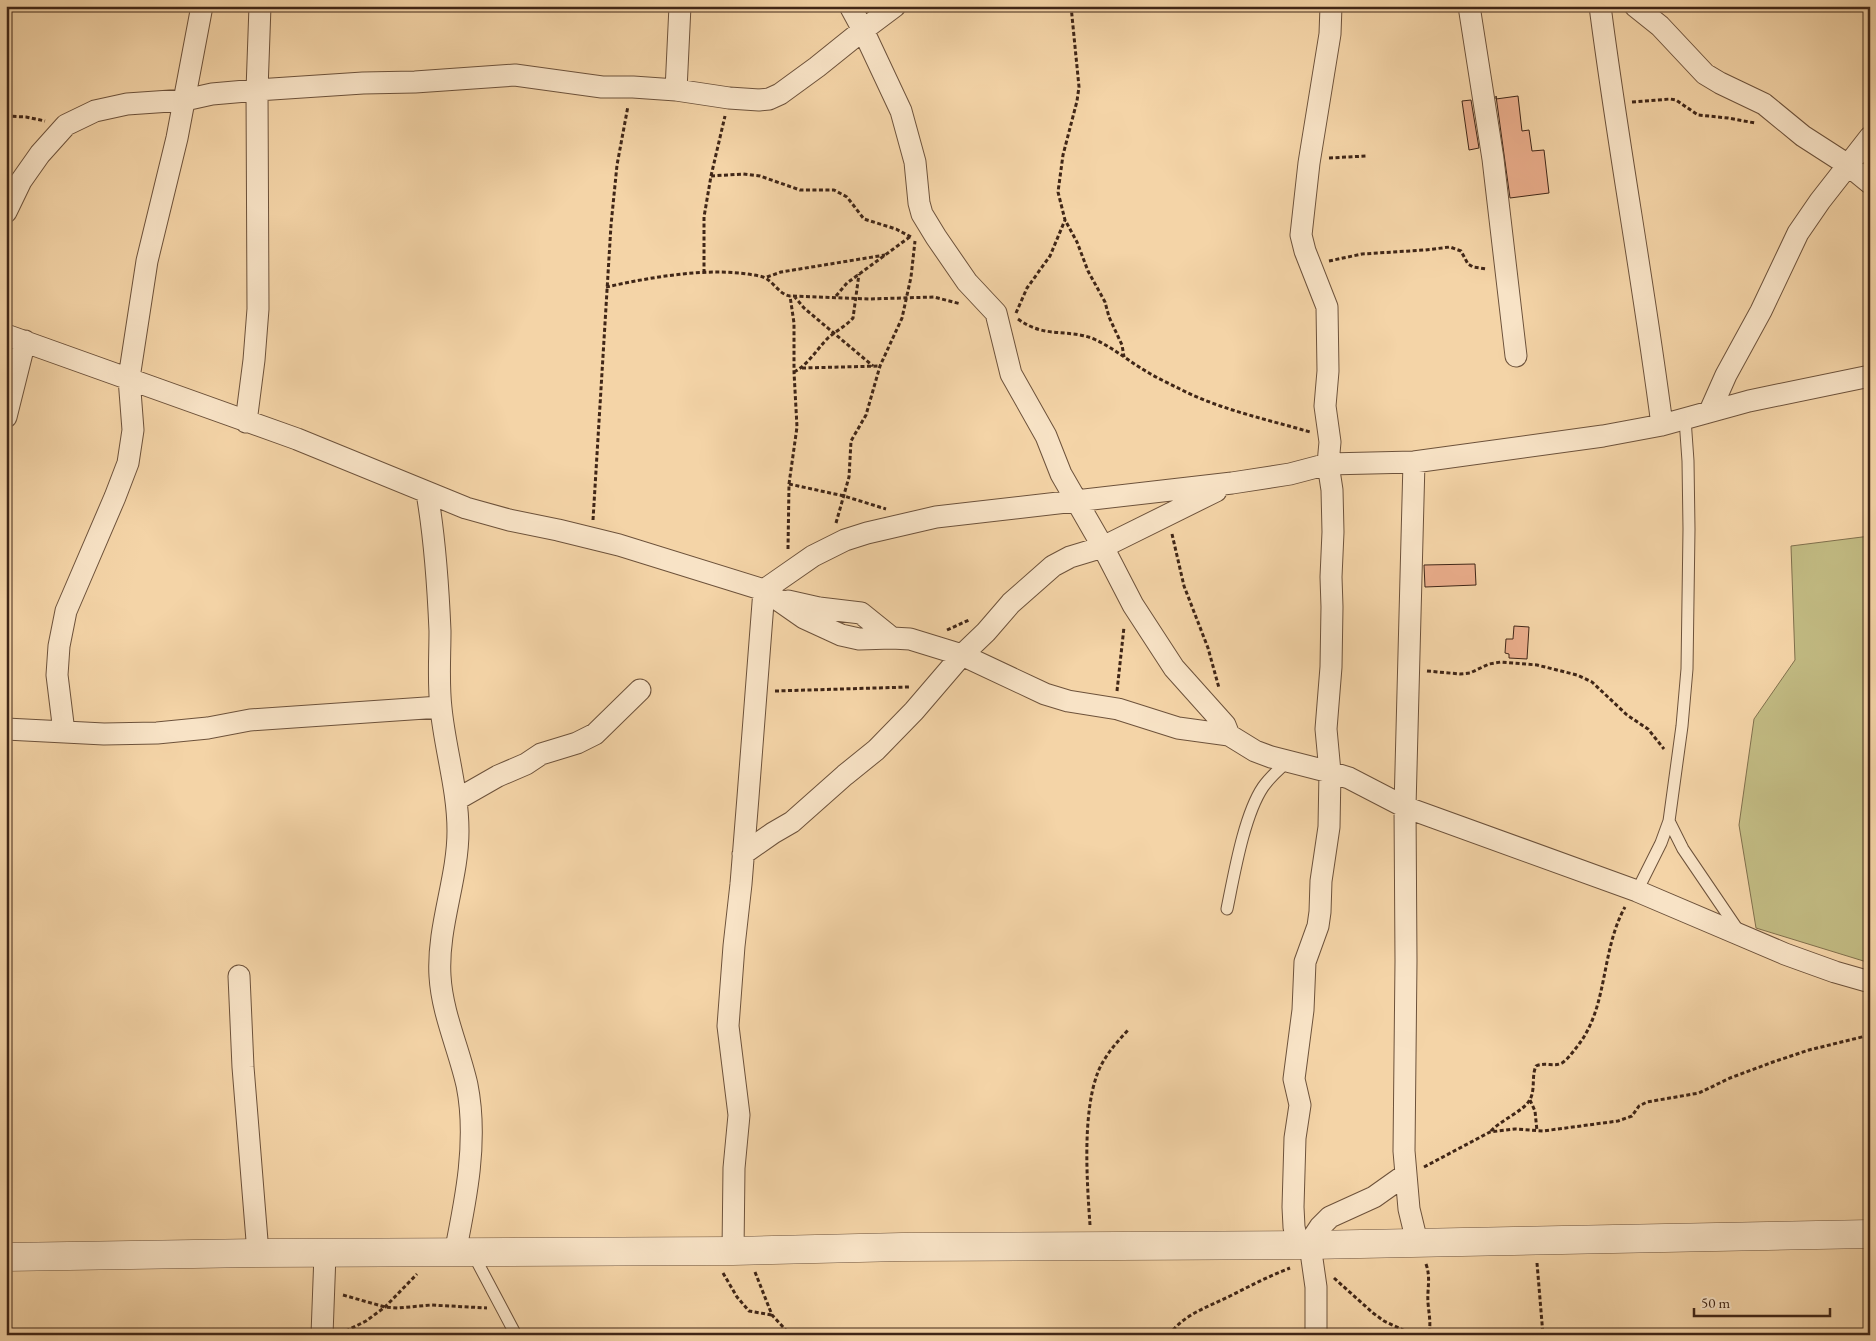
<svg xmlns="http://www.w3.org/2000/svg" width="1876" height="1341" font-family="'EB Garamond',serif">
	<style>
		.green { fill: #c2bb83; stroke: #81704d }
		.building { fill: #eaad8b; stroke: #402617 }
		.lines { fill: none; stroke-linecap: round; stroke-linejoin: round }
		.service-casing { stroke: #6d523b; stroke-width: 13 }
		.minor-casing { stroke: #6d523b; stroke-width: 23 }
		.tertiary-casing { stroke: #6d523b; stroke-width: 29 }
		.path { stroke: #402617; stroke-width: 3; stroke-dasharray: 4 2.5; stroke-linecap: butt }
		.service { stroke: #f8e3c6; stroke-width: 11 }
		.minor { stroke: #f8e3c6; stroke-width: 21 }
		.tertiary { stroke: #f8e3c6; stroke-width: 28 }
	</style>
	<rect width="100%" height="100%" fill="#f4d4a7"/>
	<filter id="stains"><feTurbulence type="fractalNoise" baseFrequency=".004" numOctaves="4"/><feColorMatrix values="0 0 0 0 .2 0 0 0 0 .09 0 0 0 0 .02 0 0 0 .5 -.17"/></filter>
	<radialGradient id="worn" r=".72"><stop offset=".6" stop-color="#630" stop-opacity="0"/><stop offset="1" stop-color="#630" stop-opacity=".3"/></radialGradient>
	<path class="green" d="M1870 536V963L1756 928 1739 825 1754 719 1795 660 1791 546Z"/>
	<path class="building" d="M1496 96V99L1518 96 1522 131 1529 130 1532 151 1544 150 1549 193 1510 198Z
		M1471 100 1479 148 1469 150 1462 101Z
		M1475 564 1476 585 1425 587 1424 565Z
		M1514 626 1529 627 1527 659 1509 658V654L1505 653 1506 639H1513Z"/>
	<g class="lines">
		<g class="service-casing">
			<path id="service" d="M1685 419 1688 461 1689 529 1687 669 1682 726 1669 821 1683 849 1738 930
				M1637 891 1661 843 1669 821
				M1227 909C1234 875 1244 815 1263 787 1270 777 1278 770 1287 762
				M473 1254 516 1335"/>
		</g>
		<g class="minor-casing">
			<path id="minor" d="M850 6 863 30 901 111 915 162 919 203 922 214 936 237 967 282 996 313 1011 374 1046 436 1061 474 1103 547 1133 605 1174 668 1225 725 1229 735
				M1469 6 1493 159 1516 356
				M1600 6C1618 146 1644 285 1662 425
				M1635 6 1660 26 1705 74 1720 83 1764 104 1803 136 1848 165 1870 183
				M676 90 680 6
				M6 212 21 181 40 154 66 125 95 111 127 104 185 100 212 94 257 90 363 83 415 82 515 75 602 87H633L676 90 729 98 759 100 769 99 780 94 817 67 863 30 895 6
				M6 335 297 439 466 508 509 520 558 530 619 545 764 590 804 618 841 635 859 639 892 638 910 639 962 655 1045 694 1068 701 1118 709 1178 728 1229 735 1255 751 1271 757 1330 772 1349 778 1405 807 1637 891 1785 954 1835 972 1870 982
				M1710 411 1726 375 1761 311 1798 233 1820 201 1870 137
				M6 417 25 341
				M246 422 254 360 258 309 257 90 260 6
				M1414 462 1405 807 1406 961 1404 1151 1409 1209 1417 1242
				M427 493C435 539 438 584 440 631 440 656 438 683 441 708 445 749 458 789 458 831 458 879 437 927 440 976 442 1013 459 1049 467 1085 478 1140 466 1199 455 1253
				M788 601 819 608 861 613 892 638
				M6 729 104 734 157 733 208 728 250 720 440 707
				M64 732 57 675 59 646 66 611 115 497 128 463 133 430 129 378 147 261 177 138 202 6
				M456 800 498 776 526 764 541 754 577 743 595 734 640 690
				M743 854 773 833 792 822 845 775 876 750 914 711 962 655 986 632 1011 603 1053 566 1070 557 1103 547 1216 491
				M239 976 243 1067 258 1253
				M1298 1245 1294 1227 1293 1207 1295 1138 1300 1105 1294 1079 1303 1010 1305 962 1318 926 1320 912 1321 881 1329 827 1330 772 1326 729 1331 667 1332 607 1331 577 1333 532 1332 490 1328 464 1330 442 1325 406 1328 371 1327 307 1305 251 1301 235 1309 163 1330 34 1331 6
				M733 1251 734 1168 739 1115 728 1026 734 946 741 884 748 797 764 590 813 556 845 540 867 533 936 517 1232 483 1290 474 1328 464 1414 462 1603 436 1662 425 1749 401 1870 376
				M322 1335 325 1254
				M1316 1335V1287L1310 1245 1314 1236 1320 1227 1330 1217 1374 1197 1405 1175"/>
		</g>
		<g class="tertiary-casing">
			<path id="tertiary" d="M6 1257 258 1253 733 1251 902 1247 1310 1245 1870 1234"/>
		</g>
		<path class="path" d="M1071 6 1079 87 1077 101 1063 155 1058 192 1065 220 1077 242 1088 271 1105 302 1109 317 1122 345 1124 357
			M1632 102 1670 99 1676 100 1698 115 1728 118 1755 123
			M6 116 26 117 45 121
			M1329 158 1366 156
			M711 176 743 174 760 176 800 190H834L847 197 864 219 896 229 913 238
			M1329 261 1362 254 1425 250 1450 247 1461 251 1468 264 1473 267 1487 269
			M704 273V217L711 176 725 116
			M767 277 781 272 885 255
			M606 287C653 277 711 266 759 276 773 278 777 294 790 296L869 299 934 297 961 304
			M794 296 804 308 873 366
			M836 296 847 283 911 236
			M1016 313 1027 288 1050 256 1065 220
			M1018 319C1045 339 1067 328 1094 339 1114 348 1131 363 1149 373 1159 379 1170 384 1180 389 1221 410 1266 419 1310 432
			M802 368 880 366
			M794 372C809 364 816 350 828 338 836 331 846 326 853 318L859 274
			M789 484 844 496 886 509
			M593 520 611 225 617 165 628 106
			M836 523 849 477 851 441 866 415 880 366 902 318 911 277 915 241
			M1172 534 1184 586 1208 648 1219 688
			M788 549 789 484 797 427 794 372V323L790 296
			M947 630 969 620
			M1427 671 1460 674 1470 673 1489 664 1501 662 1537 665 1577 675 1592 682 1627 715 1648 729 1664 749
			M775 691 909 687
			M1117 691 1124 627
			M1530 1100 1535 1111 1537 1131
			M1491 1131C1501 1120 1522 1112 1529 1101 1536 1091 1531 1077 1536 1066 1545 1062 1554 1067 1562 1063 1568 1059 1572 1053 1576 1048 1609 1008 1600 952 1625 907
			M1424 1167 1490 1132 1515 1129 1543 1131 1618 1121 1632 1116 1639 1106 1647 1102 1699 1093 1730 1078 1773 1062 1809 1050 1870 1035
			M1090 1225C1087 1182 1082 1113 1098 1072 1105 1055 1117 1042 1129 1029
			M1537 1263 1543 1335
			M1426 1264C1431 1278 1427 1289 1428 1303 1429 1314 1431 1323 1429 1335
			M755 1272 772 1315 785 1329 788 1335
			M723 1273 737 1297 749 1311 772 1315
			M1334 1278 1373 1313 1384 1321 1414 1335
			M343 1295 385 1307 398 1308 431 1305 487 1308
			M340 1334 366 1321 385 1307 417 1274
			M1169 1335C1184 1314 1208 1307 1230 1296 1250 1286 1269 1276 1290 1268"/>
		<use href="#service" class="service"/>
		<use href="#minor" class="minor"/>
		<use href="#tertiary" class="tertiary"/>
	</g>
	<rect width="1876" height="1341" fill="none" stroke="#f4d4a7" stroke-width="25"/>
	<rect x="8" y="8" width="1861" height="1326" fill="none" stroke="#402617" stroke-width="2.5"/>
	<rect x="12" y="12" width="1851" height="1316" fill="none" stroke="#402617"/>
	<path d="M1694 1308v8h136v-8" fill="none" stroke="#402617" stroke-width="2.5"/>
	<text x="1701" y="1308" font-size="15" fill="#402617" stroke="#f8e3c6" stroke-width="4" paint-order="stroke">50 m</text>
	<rect width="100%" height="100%" filter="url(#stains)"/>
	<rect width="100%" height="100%" fill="url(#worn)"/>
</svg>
